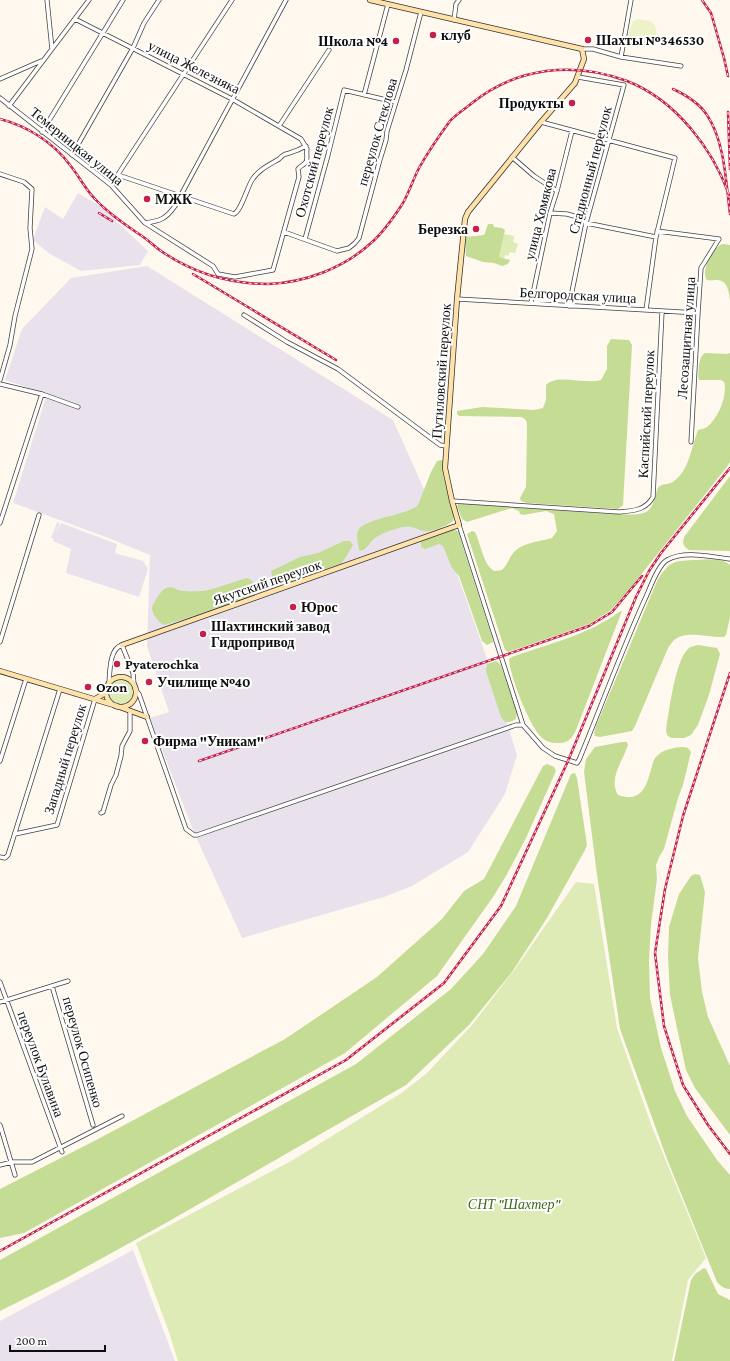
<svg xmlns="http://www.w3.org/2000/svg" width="730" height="1361" font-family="'Crimson Pro',serif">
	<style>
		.industrial { fill: #e9e2ed }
		.green { fill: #deebb6 }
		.forest { fill: #c5dc95 }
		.pitch { fill: #edf2c9 }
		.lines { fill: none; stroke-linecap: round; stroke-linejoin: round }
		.street-casing { stroke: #414141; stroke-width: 5 }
		.secondary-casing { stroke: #303030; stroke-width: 6 }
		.street { stroke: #fff; stroke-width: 3.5 }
		.secondary { stroke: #ffe2a9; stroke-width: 4.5 }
		.rail-casing { stroke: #c4204d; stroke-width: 2.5 }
		.rail { stroke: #fff; stroke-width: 1; stroke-dasharray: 3; stroke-linecap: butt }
		.poi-dot { fill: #c4204d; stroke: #fff; stroke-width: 1.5 }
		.labels { text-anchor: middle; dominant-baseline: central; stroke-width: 4; stroke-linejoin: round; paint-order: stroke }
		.poi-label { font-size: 14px; font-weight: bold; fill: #0e0e0e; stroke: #fff; text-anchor: start }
		.street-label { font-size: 14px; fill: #0e0e0e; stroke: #fff }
		.park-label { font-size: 14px; font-style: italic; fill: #3d681b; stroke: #fff }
	</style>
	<rect width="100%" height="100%" fill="#fff8ee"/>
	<path class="industrial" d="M78 193 100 206 148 251 140 265 81 271 50 254 33 240 45 207 63 219Z
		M147 266 393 420 440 525 486 656 517 755 505 794 468 852 412 886 384 897 242 938 193 830 150 718 169 712 147 646 150 555 106 537 13 503 47 394 5 380 22 329 71 278Z
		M57 522 60 523 55 535 61 523 117 544 115 553 143 561 148 569 139 597 66 573 71 549 53 541 54 539 51 538Z
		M133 1250 175 1361H0V1321Z"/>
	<path class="green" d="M504 234 514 236 513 242 518 244 515 253 510 252 508 256 505 255 504 259 499 257Z
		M109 692a12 12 0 1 1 24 0a12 12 0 1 1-24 0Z
		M576 882 594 884 617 1028 652 1127 706 1258 688 1280 672 1361H178L169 1332 136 1243 293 1160 400 1094 426 1074 472 1025 515 969Z"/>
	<path class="forest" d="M488 224H493L494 227 502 228 505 230 499 257 510 260 508 264 502 266 494 263 483 262 466 256 465 237 484 235Z
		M723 244 730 245V301C729 293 728 280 717 280 713 280 711 281 707 280 700 272 713 246 723 244Z
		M611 339 629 340 632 345 623 505 621 507 618 509 527 503 521 501 520 498 526 487 527 428C527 422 527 419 521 417L459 416 457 414V411L482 407 534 410 543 408 546 400V385C557 373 586 385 601 380L607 369V346Z
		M705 353 727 354 730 353V462L726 468 628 591 611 610 589 624 511 651 508 652 505 650 467 534 472 531 475 532C480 541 484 568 495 571 498 571 500 570 502 570 508 564 509 558 514 552 522 543 541 541 552 538L557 531 554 514 546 511 523 515 520 514 519 511 512 508 467 522 462 519 457 506 458 504C472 502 487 505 501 506 539 508 578 513 616 514 625 514 638 516 646 512 656 507 655 488 660 486 664 483 670 485 674 481 689 471 692 445 698 430 701 429 704 429 707 427 718 418 728 396 724 382L721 380H699L698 377C699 369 698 357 705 353Z
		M442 460C445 465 442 472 444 478 446 491 457 509 453 521 446 527 432 532 424 531 416 529 411 525 403 527 394 529 381 533 374 539 369 543 367 549 361 551L359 550C358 544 356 536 358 531 363 518 406 516 418 505L431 472 437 461Z
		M730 476V551L689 550 685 547 683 543 684 537Z
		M450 530H454L458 531 492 637 493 642 487 645 482 641 459 576 452 568 443 546 439 544 425 549 421 547V542L422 541Z
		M344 541H350L353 545 346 557 341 564 282 586C277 584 271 576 271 571L300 557 318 553Z
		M693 560C704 560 722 557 730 565V617L726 635 724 637C711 638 688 631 677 638 673 640 671 644 668 648L635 726 632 731 600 737 595 736 594 733 596 726 658 579C670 562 672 561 693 560Z
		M247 578C254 580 254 584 256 591L253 595 188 618 164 625C159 623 152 614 152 608 153 603 162 589 166 588 173 585 177 591 184 591 189 592 197 591 202 591 214 590 234 581 247 578Z
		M622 611 576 730C572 738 568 744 557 743 551 743 545 741 541 737 529 725 510 676 509 659L512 657C548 644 588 635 619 612Z
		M698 645 717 648 720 654 709 695 698 725 691 735 684 738H671L667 735 666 730C669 712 675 659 689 648 692 646 695 646 698 645Z
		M496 661 500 664 502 668 517 711 516 719 510 722H505L501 717 486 671 487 664Z
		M622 742H627L628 745C623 761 608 778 618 795 638 802 645 791 650 773 652 768 652 763 655 758 659 753 664 750 670 749 677 747 682 746 688 748L691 752 683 785 678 798 664 849 659 857 656 865 657 879 651 924 649 960 650 998 661 1048 675 1091 687 1116 717 1160 730 1175V1289C724 1289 721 1286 717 1282L667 1159 620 1029 597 875 584 772 586 759 595 747Z
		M547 764 554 767 556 771 526 838 506 876 493 897 437 976 345 1053 24 1233 0 1238V1189L100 1138 285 1039 377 977 442 919 464 891 484 879 543 766Z
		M575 773 577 778 587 845 585 850 547 918 512 972 469 1025 406 1085 164 1224 68 1277 0 1311V1260L356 1064 451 989 483 954 516 906 571 774Z
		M695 874 700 875 705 892 698 958 702 992 708 1017 730 1066V1135L695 1088 686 1070 670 995 668 957 669 927 679 894 691 876Z
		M704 1268 706 1269 718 1294 730 1300V1361H674L691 1280 695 1274Z"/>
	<path class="pitch" d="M639 19C642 20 647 20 650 21 659 25 657 39 653 46L649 47 628 41V36L633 21Z"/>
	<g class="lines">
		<g class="street-casing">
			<path id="street" d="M47 0 52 49
				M454 20 456 4 459 0
				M582 49H593L621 57 681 66
				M621 57 631 0
				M0 79 41 61
				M364 95 388 4
				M0 98 111 185 145 223 213 266 218 274 235 277 273 270 299 177 298 169C300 166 304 165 306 162 308 159 306 153 307 149L301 139 232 99 75 19
				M9 106 89 0
				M541 122 675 158 656 237 646 310
				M279 126 329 50
				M42 132 123 0
				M72 155 133 48 144 23 159 0
				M512 157 534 176 557 191
				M0 174 24 182 32 189 30 228 32 249 15 316 10 345 0 380
				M118 175 234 214C241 211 247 188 252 180 258 170 269 165 279 159 281 157 284 154 286 154 296 151 297 151 306 146
				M111 185 232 0
				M550 213 567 214 574 216 586 223 656 237
				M145 223C160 221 166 219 175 206L286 0
				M657 231 719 239 701 268 698 313 691 442
				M284 232 337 251 349 248 355 243 359 238 379 163 386 140 387 131 406 70 421 12
				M305 239 328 155 344 90 395 102
				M457 299 698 313
				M531 303 550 213 557 191 572 131
				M569 306 586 223 624 85 578 77
				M244 315 287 342 338 369 440 445 446 446
				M0 384 42 394 78 407
				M452 501 619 512C633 511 646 510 653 497L662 312
				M0 523 42 394
				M459 525 523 725
				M0 642 39 515
				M109 683C110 672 109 649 122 645L133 673 134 685
				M135 689 139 694 186 829 194 835H197L516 725H523L543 748 555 756 577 763 579 760C601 707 621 652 645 599 650 589 657 566 667 560 685 550 711 557 730 559
				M0 761 26 679
				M101 813 103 812 111 785 116 775 121 756 122 746 130 731V711
				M15 834 57 825 95 699
				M0 857 5 858 8 855 60 689
				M0 982 62 1152
				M52 986 93 1125
				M0 1002 68 981
				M0 1125 15 1175
				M0 1165 12 1162H32L122 1116"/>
		</g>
		<g class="secondary-casing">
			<path id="secondary" d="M122 645 459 525 452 501 445 468 457 299 465 219 468 212 541 122 575 83 584 59 582 49 370 0
				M0 671 117 706 147 717
				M106 692a15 15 0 1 1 30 0a15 15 0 1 1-30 0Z
				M95 699 102 695 106 690"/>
		</g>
		<use href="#street" class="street"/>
		<use href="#secondary" class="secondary"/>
		<g class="rail-casing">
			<path id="rail" d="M702 0 711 13 724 58 728 76
				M673 89C686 95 699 103 707 115 725 142 726 183 730 214
				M728 112 730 169
				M0 119C27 126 53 142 70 165 79 176 85 189 95 199 108 213 123 223 139 234 147 239 154 246 161 251 193 273 229 284 268 284 304 283 344 268 371 243 384 232 394 217 403 203 409 192 413 180 419 168 428 152 439 136 450 121 456 114 465 109 472 103 517 67 574 61 627 81 676 100 714 150 730 198
				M99 213 112 221
				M193 274 336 360
				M730 673 683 816 665 889 655 953 664 1026 683 1085 708 1125 730 1154
				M199 761 589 626 612 612 642 576
				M0 1251 346 1060 444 983 501 906 568 761 636 597 649 571 661 553 730 468"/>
		</g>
		<use href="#rail" class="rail"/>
	</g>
	<g class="poi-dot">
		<circle cx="433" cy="35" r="4"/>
		<circle cx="588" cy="40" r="4"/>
		<circle cx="396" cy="41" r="4"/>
		<circle cx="572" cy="103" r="4"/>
		<circle cx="147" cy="199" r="4"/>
		<circle cx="476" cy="229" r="4"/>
		<circle cx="293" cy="607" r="4"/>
		<circle cx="203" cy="634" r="4"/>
		<circle cx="117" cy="664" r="4"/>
		<circle cx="149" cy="682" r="4"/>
		<circle cx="88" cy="687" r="4"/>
		<circle cx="145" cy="741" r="4"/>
	</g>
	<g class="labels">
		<g class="poi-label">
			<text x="441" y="35">клуб</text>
			<text x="596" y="40">Шахты №346530</text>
			<text x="388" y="41" text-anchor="end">Школа №4</text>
			<text x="564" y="103" text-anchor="end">Продукты</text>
			<text x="155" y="199">МЖК</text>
			<text x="468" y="229" text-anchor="end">Березка</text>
			<text x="301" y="607">Юрос</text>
			<text x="211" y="626">Шахтинский завод<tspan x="211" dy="16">Гидропривод</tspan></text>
			<text x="125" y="664">Pyaterochka</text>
			<text x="157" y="682">Училище №40</text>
			<text x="96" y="687">Ozon</text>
			<text x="153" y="741">Фирма "Уникам"</text>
		</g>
		<g class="street-label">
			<text transform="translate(194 67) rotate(27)">улица Железняка</text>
			<text transform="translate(377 132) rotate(-74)">переулок Стеклова</text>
			<text transform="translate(77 146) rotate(39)">Темерницкая улица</text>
			<text transform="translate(314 162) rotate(-75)">Охотский переулок</text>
			<text transform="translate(590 170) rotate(-75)">Стадионный переулок</text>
			<text transform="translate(540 214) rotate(-76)">улица Хомякова</text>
			<text transform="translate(578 295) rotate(3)">Белгородская улица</text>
			<text transform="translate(686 338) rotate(-86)">Лесозащитная улица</text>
			<text transform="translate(441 371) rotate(-86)">Путиловский переулок</text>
			<text transform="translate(646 414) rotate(-87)">Каспийский переулок</text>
			<text transform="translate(267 582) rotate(-19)">Якутский переулок</text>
			<text transform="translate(65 759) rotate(-73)">Западный переулок</text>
			<text transform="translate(83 1052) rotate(74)">переулок Осипенко</text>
			<text transform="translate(41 1064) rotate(70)">переулок Булавина</text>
		</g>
		<g class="park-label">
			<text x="514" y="1204">СНТ "Шахтер"</text>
		</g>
	</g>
	<path d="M10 1345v6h95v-6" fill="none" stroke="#0e0e0e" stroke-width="2"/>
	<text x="16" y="1345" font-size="12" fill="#0e0e0e" stroke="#ffffff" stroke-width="3" paint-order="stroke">200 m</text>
</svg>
